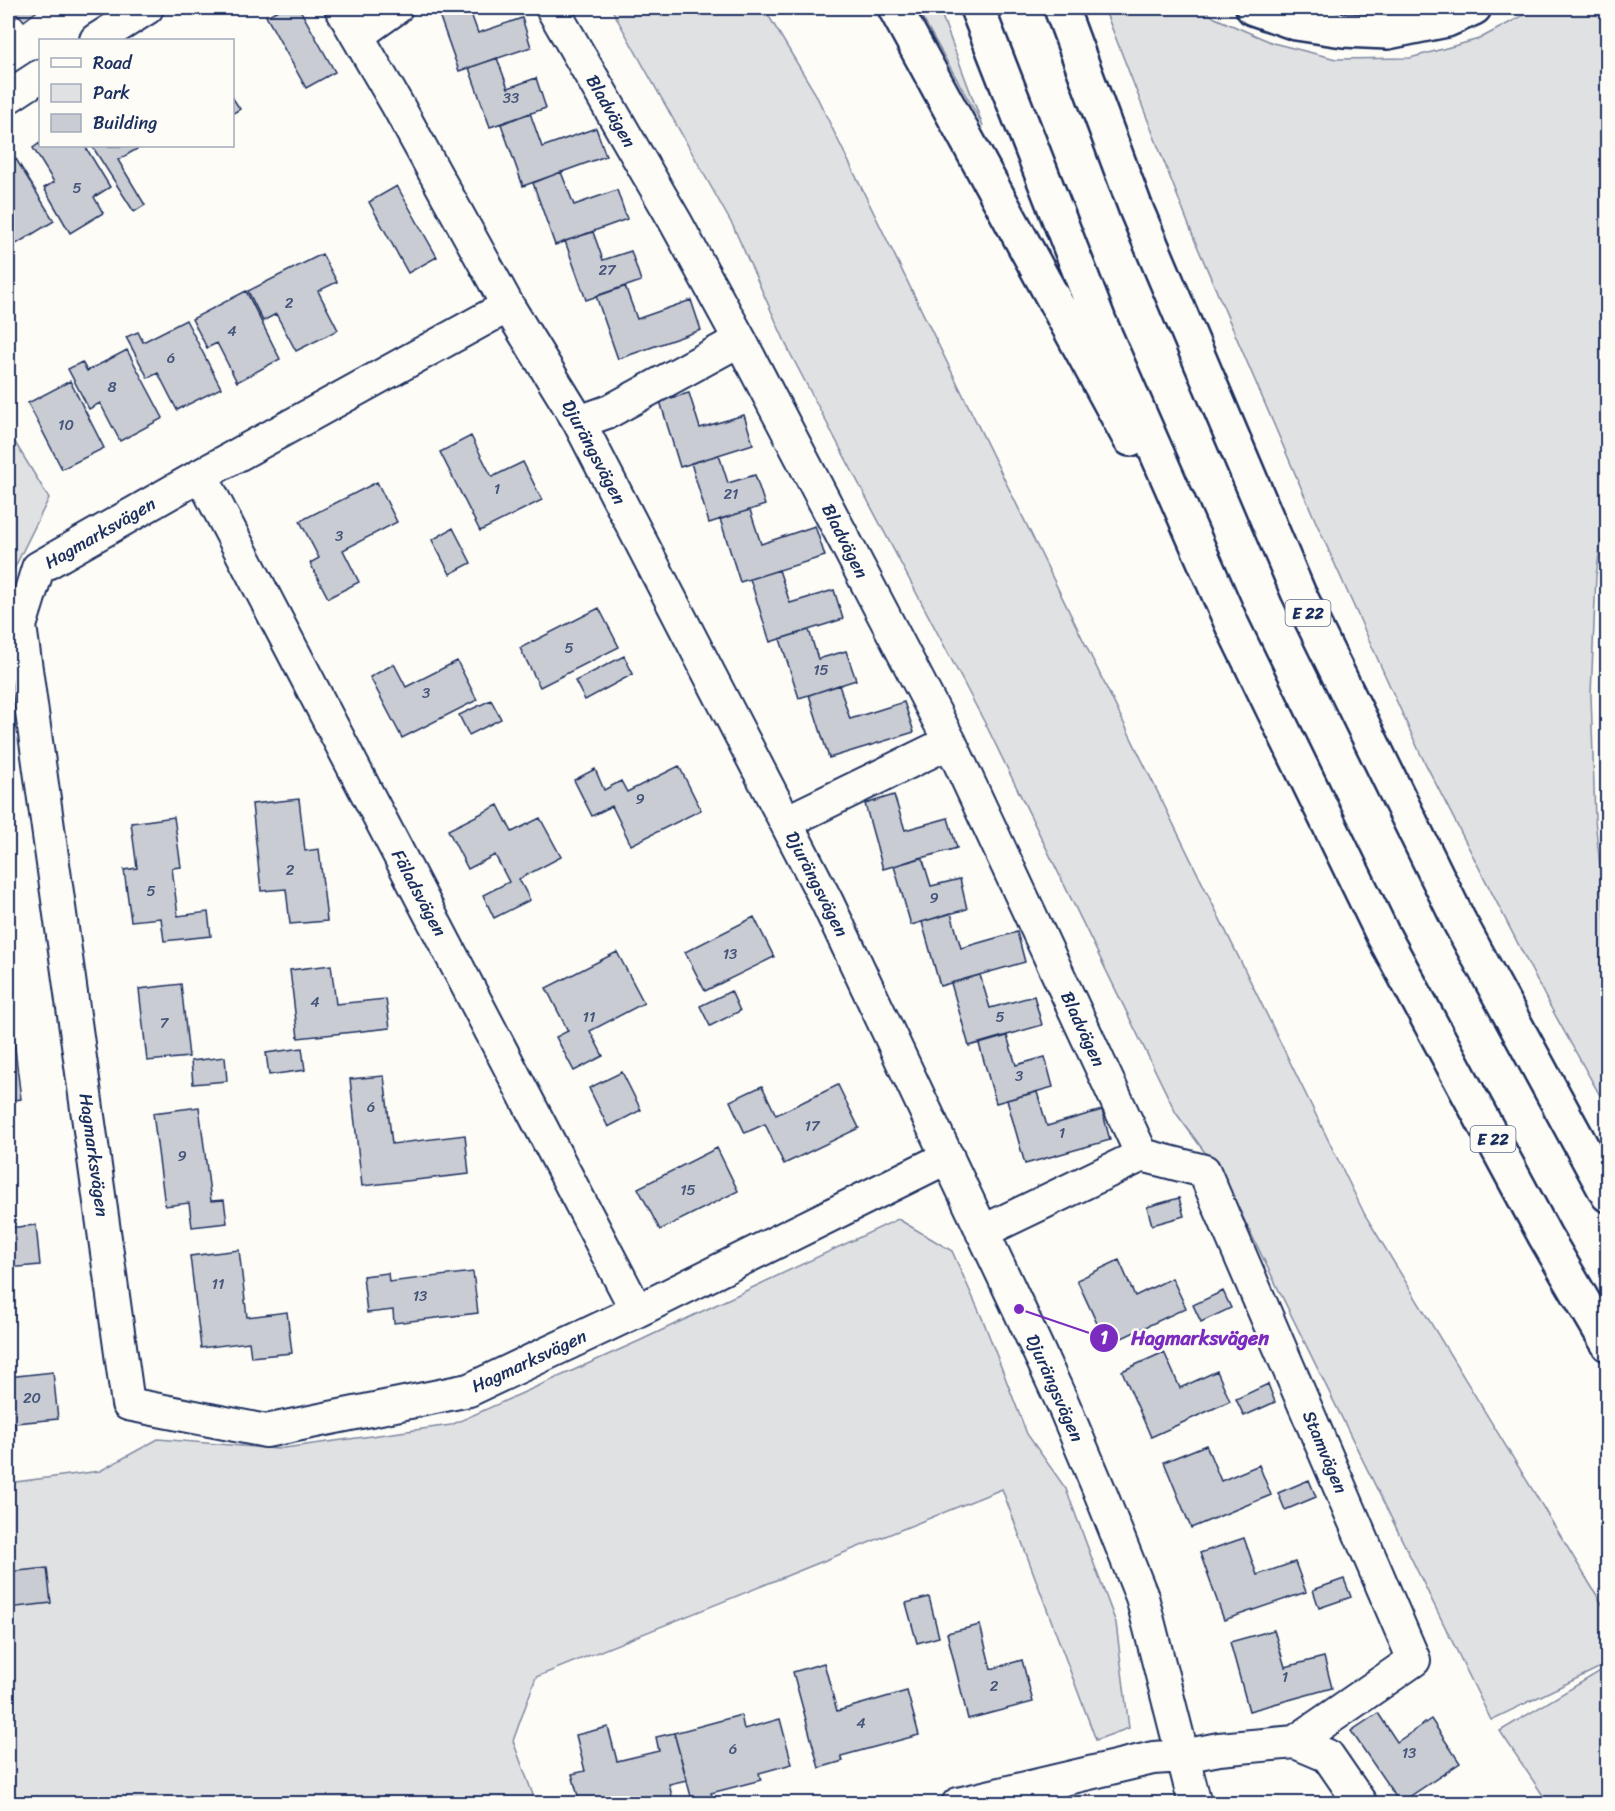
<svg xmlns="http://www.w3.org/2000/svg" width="1615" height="1811" font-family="Sriracha,sans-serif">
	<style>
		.green { fill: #e0e1e3; stroke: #7e88a0; stroke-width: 1.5 }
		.building { fill: #c9ccd3; stroke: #1b2f5e; stroke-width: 1.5 }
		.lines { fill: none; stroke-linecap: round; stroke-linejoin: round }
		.street-casing { stroke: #1b2f5e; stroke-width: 36 }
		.highway-casing { stroke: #1b2f5e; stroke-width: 38 }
		.street { stroke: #fdfcf7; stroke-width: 32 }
		.highway { stroke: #fdfcf7; stroke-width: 33 }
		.labels { text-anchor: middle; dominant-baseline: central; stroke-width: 5; stroke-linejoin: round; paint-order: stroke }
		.number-label { font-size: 15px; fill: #46567b }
		.shield { fill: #fdfcf7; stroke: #5f6c8c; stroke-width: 1.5 }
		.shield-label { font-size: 16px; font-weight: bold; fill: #1b2f5e }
		.street-label { font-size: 18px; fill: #1b2f5e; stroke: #fdfcf7 }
		.leader { fill: none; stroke: #7b2cbf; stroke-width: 2 }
		.callout-dot { fill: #7b2cbf; stroke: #fdfcf7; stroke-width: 2 }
		.mark-label { font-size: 18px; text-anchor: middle; font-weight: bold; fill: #fff }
		.callout-label { font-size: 20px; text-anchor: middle; font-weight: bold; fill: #7b2cbf; stroke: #fdfcf7; stroke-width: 5; stroke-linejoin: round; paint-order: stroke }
	</style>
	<rect width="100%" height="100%" fill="#fdfcf7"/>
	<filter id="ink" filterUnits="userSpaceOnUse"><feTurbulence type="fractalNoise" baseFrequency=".0167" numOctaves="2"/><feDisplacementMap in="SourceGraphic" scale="12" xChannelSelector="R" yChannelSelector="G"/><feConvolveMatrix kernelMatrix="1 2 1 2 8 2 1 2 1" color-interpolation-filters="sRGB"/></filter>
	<g filter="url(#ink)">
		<path class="green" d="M611 8H764L815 93 1365 1215 1607 1612V1664L1491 1720 1223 1177 1176 1113 987 727 790 353 733 226Z
			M917 8H939L983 126Z
			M1104 8H1201L1215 18 1273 43 1336 59 1410 58 1479 39 1537 8H1607L1608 492 1596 576 1591 695 1595 819 1608 942 1607 1108 1550 1006 1420 753 1315 520 1195 241Z
			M8 431 49 498 8 581Z
			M898 1219 952 1251 983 1320 1027 1434 1066 1489 1116 1623 1129 1728 1096 1740 1002 1489 536 1677 513 1741 536 1803H8V1483L100 1471 158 1439 277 1449 451 1425 639 1341Z
			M1607 1667V1803H1548L1500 1731Z"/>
		<path class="building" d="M8 8H41L24 21 19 15 8 24Z
			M282 8H299L335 72 306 88 266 16Z
			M441 8H469L478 33 522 18 531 47 459 71 437 9Z
			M497 58 508 88 536 78 546 108 490 127 469 68Z
			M232 97 240 109 232 114Z
			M530 113 542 147 596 128 606 156 523 186 501 124Z
			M40 143V146H85L110 187 94 197 103 213 70 233 44 188 54 182 33 148Z
			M92 146H142L118 160 145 205 134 212Z
			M16 159 54 221 8 249V163Z
			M561 172 574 205 617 190 627 219 555 245 533 183Z
			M397 186 437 257 408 273 369 202Z
			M593 232 603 260 631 251 641 281 586 300 565 241Z
			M322 254 337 282 318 291 338 330 296 351 276 314 263 321 248 291Z
			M625 286 637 319 691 300 701 330 618 359 596 296Z
			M246 291 280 359 237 382 217 343 207 348 192 319Z
			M186 320 221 388 177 410 158 373 148 378 126 337 138 332 143 342Z
			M127 350 163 418 120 441 100 403 89 409 68 369 82 362 87 371Z
			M70 381 104 448 62 469 28 403Z
			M689 393 700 428 744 415 753 444 680 467 660 401Z
			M471 436 492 477 523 462 542 500 480 531 440 452Z
			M719 455 728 483 755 475 765 505 709 523 691 463Z
			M377 482 397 522 343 550 359 582 328 598 310 563 319 558 300 521Z
			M750 510 761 544 815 526 825 556 740 582 720 519Z
			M453 528 471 563 450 574 432 540Z
			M779 570 790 603 834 590 843 619 770 642 750 579Z
			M599 608 619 647 540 687 520 648Z
			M809 630 818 659 846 651 856 680 799 698 780 639Z
			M624 656 633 674 585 700 575 681Z
			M457 661 477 700 402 738 370 677 394 664 406 687Z
			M839 685 850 719 904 702 914 732 829 758 809 695Z
			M491 700 501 719 469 735 459 715Z
			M679 766 701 810 631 845 612 806 592 816 574 780 595 769 604 790 621 781 627 792Z
			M894 795 905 830 948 818 957 848 883 869 865 804Z
			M299 799 305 851 319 849 327 921 290 924 286 889 261 891 252 804Z
			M498 805 512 832 540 818 561 857 519 879 530 900 494 918 483 895 509 882 495 855 468 869 448 830Z
			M174 817 181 867 172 868 178 916 208 912 211 936 164 941 161 918 131 921 124 870 137 868 131 823Z
			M922 857 931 886 960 879 967 909 911 925 894 866Z
			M951 913 961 948 1017 932 1025 962 940 986 922 922Z
			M754 917 774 957 705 991 685 952Z
			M617 952 644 1003 590 1031 603 1056 574 1071 556 1037 568 1031 546 988Z
			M331 965 336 1004 386 999 390 1028 298 1038 290 970Z
			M980 975 990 1008 1034 996 1042 1025 969 1046 951 983Z
			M181 984 189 1057 147 1061 139 989Z
			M731 991 740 1011 710 1026 700 1006Z
			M1007 1036 1016 1065 1045 1057 1053 1087 996 1103 979 1044Z
			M14 1040 21 1099 8 1101V1041Z
			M302 1048 305 1070 269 1075 266 1053Z
			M225 1057 227 1081 193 1084 191 1061Z
			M622 1072 641 1110 608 1127 589 1088Z
			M384 1076 392 1144 465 1135 469 1174 362 1186 350 1079Z
			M838 1085 859 1128 784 1164 765 1124 745 1133 730 1101 762 1086 776 1115Z
			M1037 1092 1047 1126 1102 1110 1110 1140 1025 1164 1007 1100Z
			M199 1107 211 1201 224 1200 227 1223 192 1227 189 1203 165 1206 153 1113Z
			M717 1148 738 1191 660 1230 638 1188Z
			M1179 1198 1184 1216 1152 1225 1147 1207Z
			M36 1225 40 1265 8 1268V1228Z
			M239 1250 247 1317 287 1312 292 1353 251 1357 249 1342 201 1348 190 1256Z
			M1119 1260 1135 1296 1172 1278 1186 1308 1107 1345 1077 1280Z
			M473 1272 478 1313 394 1323 393 1310 367 1313 363 1276 388 1273 389 1282Z
			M1223 1291 1231 1308 1201 1322 1193 1305Z
			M1164 1352 1180 1388 1217 1371 1230 1401 1151 1437 1122 1371Z
			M53 1372 58 1419 15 1423 16 1430 8 1431V1377Z
			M1268 1384 1275 1402 1244 1416 1236 1399Z
			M1206 1445 1221 1481 1259 1465 1271 1495 1191 1528 1164 1462Z
			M1309 1480 1316 1497 1285 1510 1278 1493Z
			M1244 1538 1257 1575 1295 1562 1306 1592 1224 1620 1200 1553Z
			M47 1568 51 1603 8 1608V1572Z
			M1344 1579 1351 1597 1319 1608 1313 1590Z
			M929 1597 939 1637 917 1643 906 1603Z
			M980 1625 991 1669 1022 1660 1033 1702 968 1719 947 1633Z
			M1274 1630 1285 1667 1324 1657 1332 1688 1249 1711 1230 1642Z
			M824 1663 837 1711 907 1691 919 1735 841 1756 843 1761 819 1768 793 1672Z
			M1378 1713 1397 1742 1431 1719 1460 1763 1400 1803 1351 1731Z
			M741 1715 744 1729 780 1719 792 1764 759 1773 761 1780 711 1793 714 1803 693 1804 674 1733Z
			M608 1727 617 1761 659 1751 656 1737 674 1733 687 1780 669 1784 674 1804H580L572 1774 585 1771 576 1735Z"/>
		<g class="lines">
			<g class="street-casing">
				<path id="street" d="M341 8 398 106 508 306 579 422 827 902 1019 1309 1063 1404 1098 1487 1142 1597 1195 1804
					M552 8 675 221 740 340 950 742 1142 1155 982 1232
					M358 35 396 8
					M96 40 147 8
					M8 97 40 76
					M508 306 201 475 38 568 20 626 128 1404 266 1431 469 1390 637 1311 948 1157
					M579 422 610 411 740 340
					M201 475 637 1311
					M786 822 950 742
					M1295 1742 1328 1756 1361 1804
					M958 1804 1153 1758 1183 1756 1219 1749 1295 1742 1414 1660 1204 1171 1142 1155"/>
			</g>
			<g class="highway-casing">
				<path id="highway" d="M895 8 1130 439
					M977 8 1099 321 1233 627 1382 933 1545 1236 1608 1344
					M1061 8 1136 209 1298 592 1459 921 1608 1195
					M1253 8 1296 23 1343 30 1388 32 1447 20 1474 8"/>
			</g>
			<use href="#street" class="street"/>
			<use href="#highway" class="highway"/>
		</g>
	</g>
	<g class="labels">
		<g class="number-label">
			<text x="511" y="98">33</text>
			<text x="77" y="188">5</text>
			<text x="607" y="270">27</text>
			<text x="289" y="303">2</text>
			<text x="232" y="331">4</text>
			<text x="171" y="358">6</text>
			<text x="112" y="387">8</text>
			<text x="66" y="425">10</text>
			<text x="497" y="489">1</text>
			<text x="731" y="494">21</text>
			<text x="339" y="536">3</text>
			<text x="569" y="648">5</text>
			<text x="821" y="670">15</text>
			<text x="426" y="693">3</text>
			<text x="640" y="799">9</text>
			<text x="290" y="870">2</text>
			<text x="151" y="891">5</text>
			<text x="934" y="898">9</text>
			<text x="730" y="954">13</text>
			<text x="315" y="1002">4</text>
			<text x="589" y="1017">11</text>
			<text x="1000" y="1017">5</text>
			<text x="164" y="1023">7</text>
			<text x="1019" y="1076">3</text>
			<text x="371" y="1107">6</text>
			<text x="812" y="1126">17</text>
			<text x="1062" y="1133">1</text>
			<text x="182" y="1156">9</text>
			<text x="688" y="1190">15</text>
			<text x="218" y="1284">11</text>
			<text x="420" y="1296">13</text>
			<text x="32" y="1398">20</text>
			<text x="1285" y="1677">1</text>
			<text x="994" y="1686">2</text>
			<text x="861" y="1723">4</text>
			<text x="733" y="1749">6</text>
			<text x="1409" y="1753">13</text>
		</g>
		<g class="shield">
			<rect x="1285.5" y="600" width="45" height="26" rx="4.5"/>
			<rect x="1470.5" y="1126" width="45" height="26" rx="4.5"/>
		</g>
		<g class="shield-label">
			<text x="1308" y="613">E 22</text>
			<text x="1493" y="1139">E 22</text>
		</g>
		<g class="street-label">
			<text transform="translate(611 111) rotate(60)">Bladvägen</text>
			<text transform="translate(594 452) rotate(62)">Djurängsvägen</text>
			<text transform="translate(100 533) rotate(-30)">Hagmarksvägen</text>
			<text transform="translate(845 541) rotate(63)">Bladvägen</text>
			<text transform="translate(817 884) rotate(63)">Djurängsvägen</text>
			<text transform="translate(419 893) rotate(62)">Fäladsvägen</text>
			<text transform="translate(1083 1029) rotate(65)">Bladvägen</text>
			<text transform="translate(94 1155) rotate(82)">Hagmarksvägen</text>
			<text transform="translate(529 1361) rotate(-25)">Hagmarksvägen</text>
			<text transform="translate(1055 1388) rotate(66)">Djurängsvägen</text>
			<text transform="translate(1325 1452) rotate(67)">Stamvägen</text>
		</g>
	</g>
	<path class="leader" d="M1019 1309L1104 1338"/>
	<g class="callout-dot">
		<circle cx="1019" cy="1309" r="6"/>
		<circle cx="1104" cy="1338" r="15"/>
	</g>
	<g class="mark-label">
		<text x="1104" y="1344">1</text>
	</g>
	<g class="callout-label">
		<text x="1200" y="1345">Hagmarksvägen</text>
	</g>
	<rect width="1615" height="1811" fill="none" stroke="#fdfcf7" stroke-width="30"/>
	<rect x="15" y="15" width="1585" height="1781" fill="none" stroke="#1b2f5e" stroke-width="2" filter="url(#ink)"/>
	<rect x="39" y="39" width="195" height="108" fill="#fdfcf7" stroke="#a3aaba" stroke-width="1.5"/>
	<rect x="51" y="58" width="30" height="9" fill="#fdfcf7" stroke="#a3aaba" stroke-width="1.5"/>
	<text x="93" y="69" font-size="18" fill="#1b2f5e">Road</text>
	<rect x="51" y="84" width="30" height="18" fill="#e0e1e3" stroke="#a3aaba" stroke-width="1.5"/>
	<text x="93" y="99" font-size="18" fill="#1b2f5e">Park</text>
	<rect x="51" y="114" width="30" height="18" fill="#c9ccd3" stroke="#a3aaba" stroke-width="1.5"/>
	<text x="93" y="129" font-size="18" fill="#1b2f5e">Building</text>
</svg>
